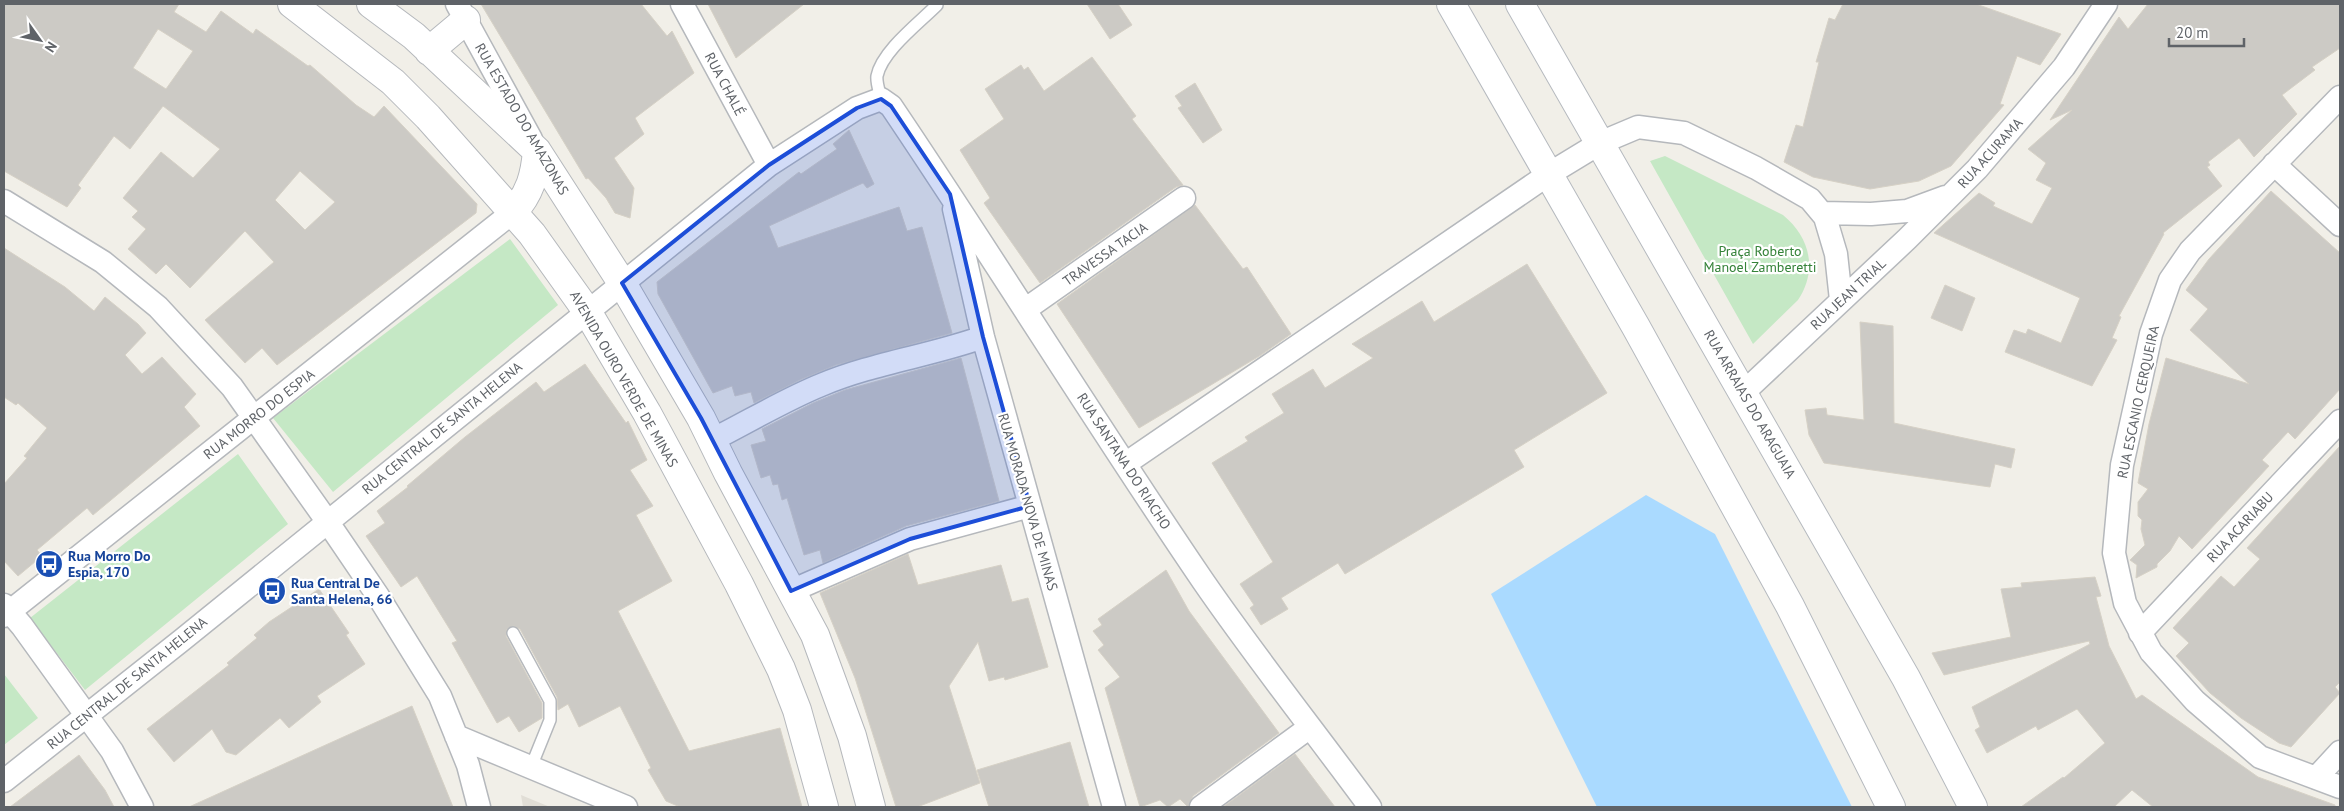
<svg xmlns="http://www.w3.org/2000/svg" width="2344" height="811" font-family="'PT Sans',sans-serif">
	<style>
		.education { fill: #e1ded6 }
		.green { fill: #c5e8c5 }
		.water { fill: #aadaff }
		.building { fill: #cccac5; stroke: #d6d1c6; fill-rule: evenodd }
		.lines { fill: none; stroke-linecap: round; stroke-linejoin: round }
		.service-casing { stroke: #b5b8bc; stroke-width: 14 }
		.minor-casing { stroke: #b5b8bc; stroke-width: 25 }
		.tertiary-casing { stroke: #b5b8bc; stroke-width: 30 }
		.secondary-casing { stroke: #b6babf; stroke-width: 30 }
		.service { stroke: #fff; stroke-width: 11 }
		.minor { stroke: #fff; stroke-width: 22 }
		.tertiary { stroke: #fff; stroke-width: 28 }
		.secondary { stroke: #fff; stroke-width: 28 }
		.marked { fill: #1d4ed8; fill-opacity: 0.2; stroke: #1d4ed8; stroke-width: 4; stroke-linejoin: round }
		.labels { text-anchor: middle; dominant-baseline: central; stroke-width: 4.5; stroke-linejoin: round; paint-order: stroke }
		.street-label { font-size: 14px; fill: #5f6368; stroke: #fff }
		.park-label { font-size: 14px; fill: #348238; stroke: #fff }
		.transit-label { font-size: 14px; font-weight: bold; fill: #164399; stroke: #fff; text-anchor: start }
	</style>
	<rect width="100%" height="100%" fill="#f1efe8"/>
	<path class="education" d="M521 795 550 807H523Z"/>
	<path class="green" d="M1665 156 1783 215C1810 237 1818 270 1798 300L1753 344 1650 161Z
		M510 239 558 305 333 492 273 418Z
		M238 454 288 524 85 690 30 618Z
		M4 674 38 718 4 745Z"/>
	<path class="water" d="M1646 495 1715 534 1852 807H1597L1491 594Z"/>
	<path class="building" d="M4 4H179L174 12 206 32 221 11 253 34 256 29 308 66 310 65 356 105 374 117 384 106 477 204 476 213 277 365 262 348 245 363 205 320 274 262 245 231 190 288 166 264 156 274 128 249 146 229 132 217 138 211 123 198 161 152 193 178 220 149 163 106 130 149 114 136 78 185 81 188 67 207 4 171ZM158 29 193 51 166 89 133 68ZM300 171 335 202 305 230 275 200Z
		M481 4H641L667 36 672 31 694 73 635 118 644 134 614 158 634 188 630 218 615 213 606 198 588 178 586 179Z
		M708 4H804L736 58Z
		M1087 4H1118L1132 25 1110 39Z
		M1843 4H1976L2061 34 2040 65 2017 56 2000 104 2004 105 1951 166 1919 181 1870 189 1813 177 1784 162 1796 125 1803 127 1819 62H1816L1829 18 1835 20Z
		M2148 4H2340V48L2312 67 2315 70 2282 95 2297 114 2254 157 2239 138 2208 162 2210 165 2207 167 2222 186 2163 233 2164 234 2119 316 2121 317 2112 338 2117 340 2092 386 2005 352 2014 330 2026 334 2028 329 2061 343 2080 298 1934 233 1979 193 1995 203 1993 206 2032 224 2052 188 2036 180 2046 163 2028 149 2072 110 2050 120 2119 17 2128 29Z
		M1092 57 1136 116 1132 119 1183 185 1176 187 1040 283 984 203 990 198 960 150 1004 119 985 89 1021 65 1024 70 1028 67 1044 91Z
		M1195 83 1222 130 1203 143 1178 108 1182 106 1175 96Z
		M849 130 874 184 867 188 863 183 769 226 778 248 899 207 907 231 922 227 952 333 836 365 802 379 754 403 751 392 735 396 732 386 713 393 658 294 657 282 799 172 801 174 837 149 833 144Z
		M2271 191 2340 253V389L2295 439 2288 432 2262 460 2269 466 2192 549 2179 536 2170 551 2157 564V567L2136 578 2137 565 2130 560 2145 545 2141 529 2142 520 2138 516V502L2148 489 2138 483 2149 424 2166 358 2249 384 2190 330 2208 309 2186 290 2209 259Z
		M1195 205 1243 269 1247 267 1291 334 1261 355 1139 428 1057 304Z
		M4 248 65 287 94 311 105 297 138 324 146 333 125 355 142 374 162 357 196 394 184 407 200 426 93 515 87 508 37 550 42 556 18 576 4 561V484L27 458 24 456 47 428 18 403 16 405 4 397Z
		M1527 264 1607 393 1514 450 1524 467 1345 574 1338 563 1325 571 1281 598 1288 609 1261 625 1250 608 1254 605 1240 584 1273 562 1212 463 1248 441 1245 437 1284 413 1272 394 1313 369 1325 388 1373 358 1352 344 1422 301 1434 322Z
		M1945 285 1975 298 1962 331 1931 318Z
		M1860 322 1893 326 1894 423 2015 449 2011 468 1995 464 1990 487 1824 463 1809 435 1805 410 1826 408 1827 415 1864 420Z
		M961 358 999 501 906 526 823 563 820 550 804 555 787 498 782 500 778 484 773 485 770 475 761 478 751 445 766 441 762 429 813 403 845 390Z
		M585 364 626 423 628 421 647 460 630 470 653 506 636 515 672 581 618 611 689 751 780 728 802 807H680L666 801 648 770 651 768 620 706 579 727 568 704 558 710 557 697 520 629 514 626 507 629 506 636 542 703V718L519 732 509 716 497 723 452 643 457 641 417 576 401 587 366 536 385 523 377 511 408 487 407 486 465 437 536 382 544 392Z
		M2340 446V682L2335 687 2340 693 2291 747 2279 743 2241 718 2210 693 2176 656 2189 643 2173 628 2221 576 2234 587 2260 559 2247 548Z
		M908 554 918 585 1001 565 1012 602 1028 598 1048 667 1005 680 1004 677 989 681 978 642 949 686 980 783 917 807H896L855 678 820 593Z
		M1166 570 1189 611 1279 733 1193 796 1188 807 1180 799 1168 807 1160 800 1140 807 1105 688 1120 677 1098 650 1104 645 1093 631 1102 625 1098 619Z
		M2095 577 2101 596 2096 597 2109 646 2136 699 2142 695 2258 777 2335 805V807H2153L2132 790 2114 807H2021L2063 777 2064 778 2105 743 2077 709 2038 730 2036 726 1987 753 1975 730 1980 727 1972 707 2090 644 2089 641 1944 675 1932 653 2011 637 2001 589 2022 587 2021 583Z
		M319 589 349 633 346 635 365 664 317 696 321 702 289 728 280 718 236 755 226 752 212 729 174 762 147 729 229 665 227 663 257 638 254 635 269 622Z
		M412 706 453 807H189L319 748Z
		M1070 742 1089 807H989L977 770Z
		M1295 754 1335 807H1223Z
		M79 755 105 790 114 807H10Z"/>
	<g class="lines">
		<g class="service-casing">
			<path id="service" d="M881 99C880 93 876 83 877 76 882 51 919 23 937 5
				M513 633 550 701V720L531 767"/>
		</g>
		<g class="minor-casing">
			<path id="minor" d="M457 4 531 139
				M682 4 769 165
				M2340 97 2190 251 2170 280 2151 334 2122 465 2114 553 2125 603 2151 652 2195 701 2260 757 2340 787
				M2274 164 2340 225
				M4 201 103 262 158 307 232 387 327 521 378 596 440 696 468 765 479 807
				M954 209 983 337 1114 807
				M1822 213 1871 214 1907 211 1945 197
				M1026 309 1184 198
				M1743 393 1907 239 1977 169 2064 67 2106 4
				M712 440C748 422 784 400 821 385 873 363 930 356 983 337
				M1125 464 1549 174 1600 143 1638 127 1684 133 1756 168 1810 199 1825 217 1836 254 1841 300
				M791 591 910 539 1030 506
				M4 605 22 626 112 751 142 807
				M4 616 513 212
				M2140 633 2340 421
				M456 736 626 807
				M2316 778 2340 752
				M4 781 182 640 769 165 857 108 881 99 891 106C997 263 1096 424 1203 581 1256 658 1315 732 1370 807
				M1201 807 1310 727"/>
		</g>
		<g class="tertiary-casing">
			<path id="tertiary" d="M292 4 393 82 428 117 532 234 587 311 647 413 739 584 781 669 797 710 824 807
				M371 4 414 36 537 151 622 283 701 418 728 473 815 635 852 736 871 807
				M429 51 466 20
				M513 212C530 194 535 175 537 151"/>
		</g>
		<g class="secondary-casing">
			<path id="secondary" d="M1451 4 1636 327 1790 606 1891 807
				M1520 4 1906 678 1973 807"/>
		</g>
		<use href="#service" class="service"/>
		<use href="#minor" class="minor"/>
		<use href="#tertiary" class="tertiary"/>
		<use href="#secondary" class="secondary"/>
	</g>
	<path class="marked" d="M881 99 891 106 950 194 983 337 1030 506 910 539 791 591 701 418 622 283 769 165 857 108Z"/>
	<defs>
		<g id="bus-disc" transform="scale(1.4375)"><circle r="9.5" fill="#1a4fb4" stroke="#fff"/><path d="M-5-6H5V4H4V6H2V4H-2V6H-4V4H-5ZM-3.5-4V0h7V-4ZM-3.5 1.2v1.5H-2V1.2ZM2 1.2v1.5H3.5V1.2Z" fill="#fff"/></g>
	</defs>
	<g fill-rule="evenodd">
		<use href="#bus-disc" x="49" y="564"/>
		<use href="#bus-disc" x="272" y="591"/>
	</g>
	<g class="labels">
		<g class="street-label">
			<text transform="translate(725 84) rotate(62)">RUA CHALÉ</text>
			<text transform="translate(522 119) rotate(60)">RUA ESTADO DO AMAZONAS</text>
			<text transform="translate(1990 153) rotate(-48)">RUA ACURAMA</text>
			<text transform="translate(1105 254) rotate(-35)">TRAVESSA TACIA</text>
			<text transform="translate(1848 294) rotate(-43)">RUA JEAN TRIAL</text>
			<text transform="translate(624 379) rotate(60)">AVENIDA OURO VERDE DE MINAS</text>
			<text transform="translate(2138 402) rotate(-78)">RUA ESCANIO CERQUEIRA</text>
			<text transform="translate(1750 404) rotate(60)">RUA ARRAIAS DO ARAGUAIA</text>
			<text transform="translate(259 414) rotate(-38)">RUA MORRO DO ESPIA</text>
			<text transform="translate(442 428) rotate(-39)">RUA CENTRAL DE SANTA HELENA</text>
			<text transform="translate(1124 461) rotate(57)">RUA SANTANA DO RIACHO</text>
			<text transform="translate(1028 502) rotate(74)">RUA MORADA NOVA DE MINAS</text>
			<text transform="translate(2240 527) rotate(-47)">RUA ACARIABU</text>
			<text transform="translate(127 683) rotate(-39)">RUA CENTRAL DE SANTA HELENA</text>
		</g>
		<g class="park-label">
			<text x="1760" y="251">Praça Roberto<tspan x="1760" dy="16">Manoel Zamberetti</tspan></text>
		</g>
		<g class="transit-label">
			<text x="68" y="556">Rua Morro Do<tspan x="68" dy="16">Espia, 170</tspan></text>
			<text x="291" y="583">Rua Central De<tspan x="291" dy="16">Santa Helena, 66</tspan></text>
		</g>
	</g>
	<rect width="2344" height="811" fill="none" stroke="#5f6368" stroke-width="10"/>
	<g transform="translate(40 40) rotate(123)" stroke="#ffffff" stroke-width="4" paint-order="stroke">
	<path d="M0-4L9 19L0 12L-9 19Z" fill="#5f6368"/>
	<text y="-8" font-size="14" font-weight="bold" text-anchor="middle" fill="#5f6368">N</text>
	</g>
	<path d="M2169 38v8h75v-8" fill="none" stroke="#5f6368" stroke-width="2.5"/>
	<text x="2176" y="38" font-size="15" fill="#5f6368" stroke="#ffffff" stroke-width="4" paint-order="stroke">20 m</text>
</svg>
